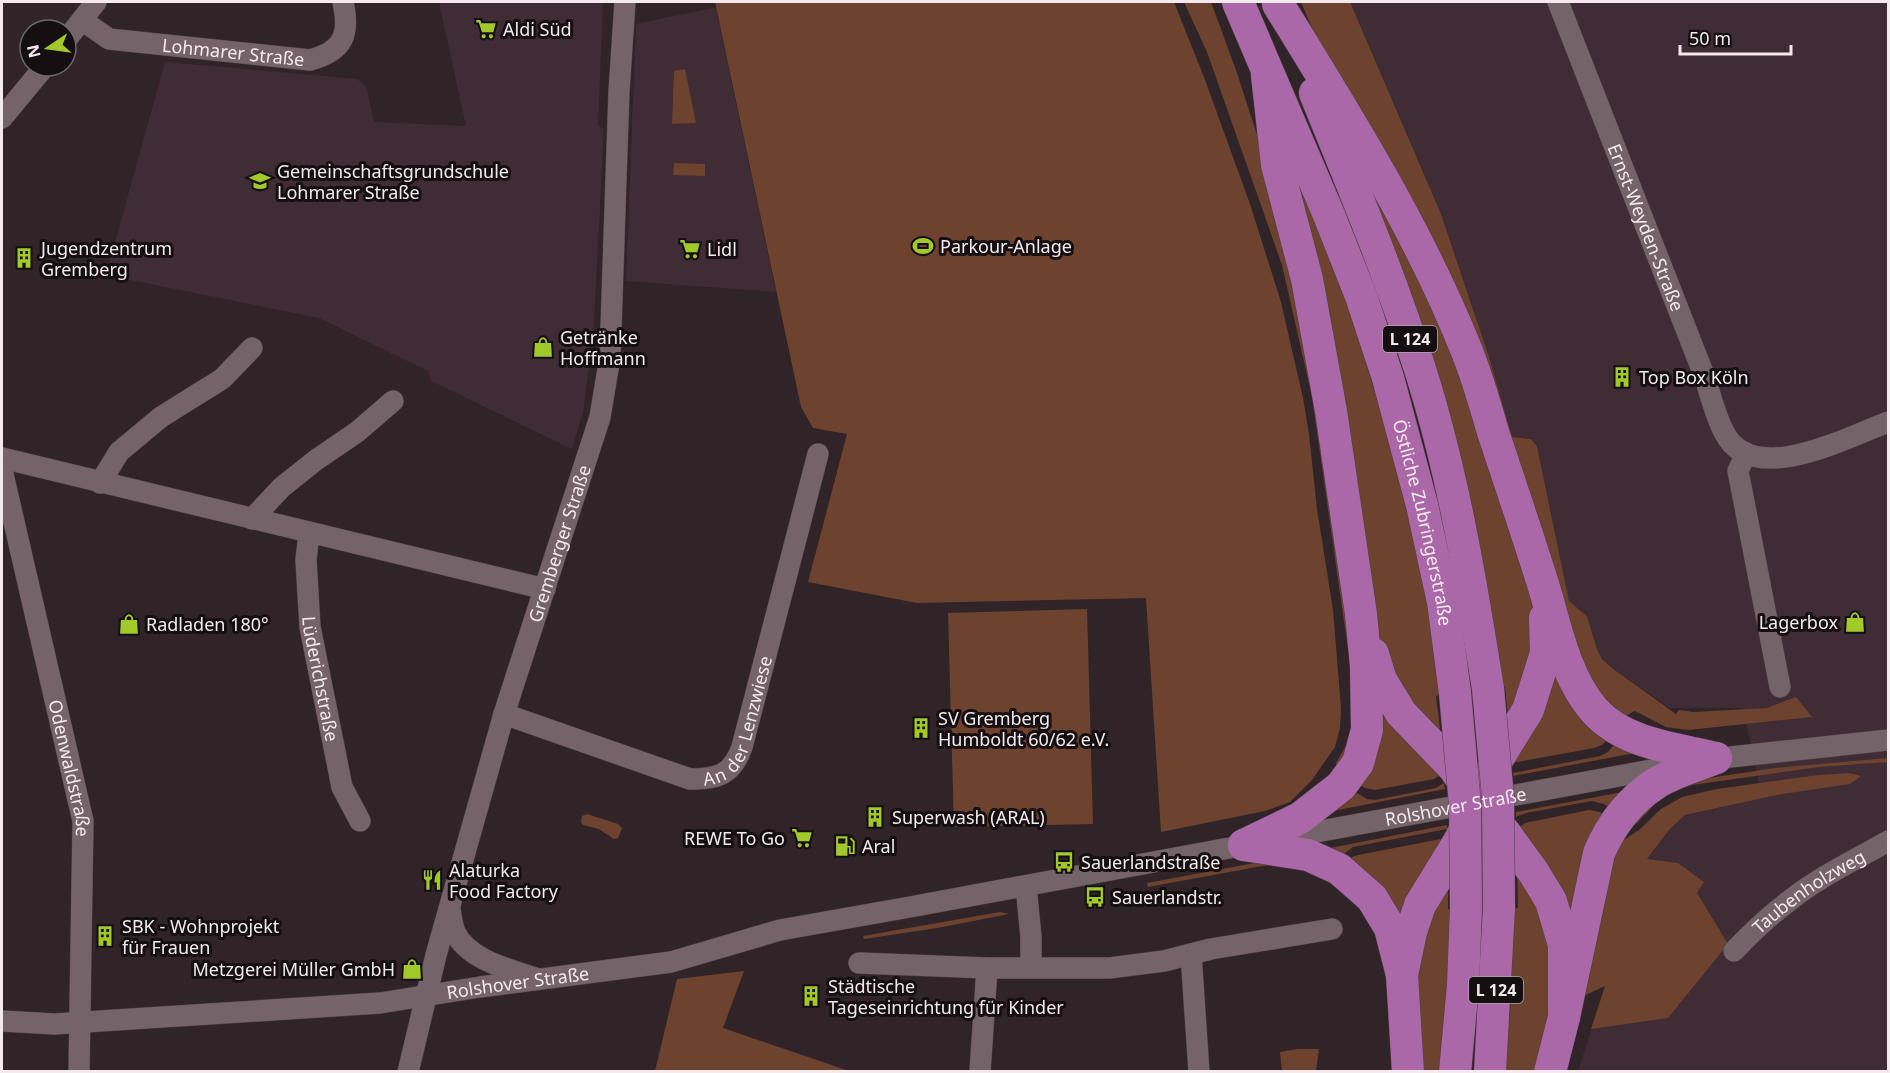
<svg xmlns="http://www.w3.org/2000/svg" width="1890" height="1073" font-family="'Noto Sans',sans-serif">
	<style>
		.built { fill: #402c34 }
		.green { fill: #6d422f }
		.lines { fill: none; stroke-linecap: round; stroke-linejoin: round }
		.minor-casing { stroke: #4e4247; stroke-width: 22 }
		.highway-casing { stroke: #4e4247; stroke-width: 33 }
		.minor { stroke: #746469; stroke-width: 21 }
		.highway { stroke: #aa68a8; stroke-width: 32 }
		.highway-bridge-casing { stroke: #4e4247; stroke-width: 33; stroke-linecap: butt }
		.highway-bridge { stroke: #aa68a8; stroke-width: 32 }
		.labels { text-anchor: middle; dominant-baseline: central; stroke-width: 6; stroke-linejoin: round; paint-order: stroke }
		.shield { fill: #150f11; stroke: #b1a8ac; stroke-width: 1.5 }
		.shield-label { font-size: 16px; font-weight: bold; fill: #f4eaee }
		.poi-label { font-size: 18px; fill: #f4eaee; stroke: #150f11; text-anchor: start }
		.street-label { font-size: 18px; fill: #f4eaee; stroke: #150f11 }
	</style>
	<rect width="100%" height="100%" fill="#312429"/>
	<path class="built" d="M439 2H603L598 126 604 129 593 339 583 412 572 449 431 381 428 371 319 318 106 275 165 62 357 79 366 86 374 122 466 126Z
		M1350 2H1888V1071H1578L1647 859 1669 830 1685 815 1762 798 1743 708H1670L1612 668 1603 659 1597 649 1587 616 1569 601 1537 445 1531 439 1512 437 1489 357 1441 214Z
		M713 8 716 9 776 292 626 281 636 24Z"/>
	<path class="green" d="M715 2H1174L1204 77 1250 204 1281 302 1303 398 1309 434 1317 509 1333 610 1341 708 1340 728 1335 747 1312 780 1290 802 1265 811 1161 832 1146 598 917 603 808 582 847 434 813 428 801 407Z
		M1184 2H1211L1237 73 1270 175 1320 410 1360 730 1337 769 1336 763 1348 742 1353 727 1350 663 1312 397 1282 265 1207 52Z
		M1301 2H1350L1441 214 1489 357 1512 437 1531 439 1537 446 1569 601 1587 616 1597 649 1602 659 1612 668 1676 714 1679 710 1693 712 1767 708 1796 697 1812 717 1688 730 1666 727 1635 711 1623 717 1601 707Z
		M685 69 696 123 672 124 674 71Z
		M1280 134 1344 291 1397 465 1429 613 1440 695 1436 696 1442 745 1385 671Z
		M674 163 705 164V176L673 175Z
		M1365 173 1427 279 1529 575 1537 629 1509 727 1505 687H1500L1385 231Z
		M1087 609 1093 824 954 827 948 613Z
		M1549 659 1607 740 1602 745 1594 748 1512 763Z
		M1376 695 1440 775 1434 779 1375 790 1365 788 1356 782Z
		M1619 739 1635 753 1513 776V773L1600 756 1608 752Z
		M1888 758V762L1819 767 1692 785C1656 794 1660 801 1636 824L1628 823 1623 820 1640 804 1654 794 1683 782 1775 768Z
		M1849 773 1861 776 1850 784 1777 795 1685 815 1669 830 1647 859 1678 863 1704 882 1697 893 1728 944 1668 1018 1591 1029 1605 986 1577 999 1616 845 1639 830 1661 809 1682 797 1717 789 1818 775Z
		M1444 783 1445 789 1333 811 1350 789 1367 799 1375 800 1436 788Z
		M1628 791 1613 811 1604 804 1592 801 1526 813 1516 817V812Z
		M1589 810 1600 812 1607 818 1570 950 1517 829 1525 823Z
		M587 814 618 824 622 828 618 838 614 839 599 829 583 825 581 822 582 816Z
		M1447 825V829L1353 847 1341 856 1320 850Z
		M1446 838 1402 941 1347 865 1352 857 1358 855Z
		M1271 860 1329 878C1317 880 1305 869 1292 867 1282 865 1272 865 1262 866L1148 887 1147 883Z
		M1517 867 1532 887 1557 957 1541 1071 1505 1072 1511 1000 1513 909 1518 908Z
		M1448 873V909H1453L1444 1071 1418 1072 1413 966Z
		M1000 912 1009 914 937 928 864 939 863 936Z
		M744 971 723 1028 849 1071H655L677 979Z
		M1297 1049H1319L1316 1071H1282L1280 1052Z"/>
	<g class="lines">
		<g class="minor-casing">
			<g id="minor">
				<path id="s1" d="M1558 2 1704 375C1710 393 1715 415 1724 432 1752 489 1847 437 1888 422"/>
				<path id="s2" d="M82 20 109 39 310 60C344 51 350 34 343 2"/>
				<path d="M66 40 96 2"/>
				<path d="M2 118 45 66"/>
				<path d="M1746 453 1738 471 1780 687"/>
				<path d="M2 458 545 589"/>
				<path id="s3" d="M2 470 83 821 79 1072"/>
				<path d="M100 483 119 452 161 417 222 379 252 348"/>
				<path d="M252 519 282 487 316 460 357 432 393 401"/>
				<path id="s4" d="M309 533 306 560 310 627 342 787 360 821"/>
				<path id="s5" d="M504 714 690 779C718 779 732 775 742 747L818 454"/>
				<path d="M1703 760 1888 740"/>
				<path d="M1026 886 1031 937V967"/>
				<path d="M450 909C451 916 452 925 455 932 468 960 509 969 535 978"/>
				<path id="s6" d="M1734 951C1751 933 1769 916 1789 901 1819 877 1855 860 1888 841"/>
				<path d="M1191 954 1199 1072"/>
				<path d="M859 963 987 968H1109L1164 961 1211 949 1332 929"/>
				<path id="s7" d="M2 1021 54 1024 380 1003 480 987 671 962 780 930 910 907 1673 766"/>
				<path id="s8" d="M408 1072 436 955 504 714 600 417 610 357 619 91 625 2"/>
				<path d="M980 1072 987 968"/>
			</g>
		</g>
		<g class="highway-casing">
			<g id="highway">
				<path id="s9" d="M1238 2 1329 215 1361 296 1388 378 1422 505 1443 602 1455 693"/>
				<path d="M1278 4C1347 116 1417 227 1466 349 1477 376 1485 404 1493 432 1510 483 1527 533 1543 584 1556 626 1565 677 1594 710 1624 744 1674 748 1716 758"/>
				<path d="M1315 93C1352 184 1390 275 1420 369 1453 473 1471 581 1488 689"/>
				<path d="M1373 654 1381 680 1401 713 1454 768 1478 803 1505 833 1534 873 1551 901 1564 945V1017"/>
				<path d="M1244 845 1300 818 1341 786 1358 763 1367 730 1366 666 1361 614 1331 411 1307 279 1277 165 1267 75"/>
				<path d="M1244 845 1308 855 1339 869 1372 898 1390 928 1402 975 1408 1072"/>
				<path d="M1402 975 1411 932 1420 905 1460 840 1497 760 1528 710 1546 653 1545 618"/>
				<path d="M1455 1072 1463 985 1466 908"/>
				<path d="M1490 1072 1499 908"/>
				<path d="M1550 1072 1564 1017 1599 853C1611 825 1629 801 1655 784 1671 773 1697 766 1716 758"/>
			</g>
		</g>
		<use href="#minor" class="minor"/>
		<use href="#highway" class="highway"/>
		<g class="highway-bridge-casing">
			<path id="highway-bridge" d="M1488 689 1498 797 1499 908
				M1455 693 1465 805 1466 908"/>
		</g>
		<use href="#highway-bridge" class="highway-bridge"/>
	</g>
	<defs>
		<g id="supermarket-bare" transform="scale(1.62)"><path d="M-6-5.5h2.5l.6 2H6L4.5 2H-2.5L-4.4-4H-6ZM-1.5 3.2a1.3 1.3 0 1 0 .1 0ZM3 3.2a1.3 1.3 0 1 0 .1 0Z" fill="#a1c929" stroke="#150f11" stroke-width="2.5" paint-order="stroke"/></g>
		<g id="school-bare" transform="scale(1.62)"><path d="M0-5L7-2L0 1L-7-2ZM-4 1L0 2.5L4 1V4Q0 6-4 4Z" fill="#a1c929" stroke="#150f11" stroke-width="2.5" paint-order="stroke"/></g>
		<g id="stadium-bare" transform="scale(1.62)"><path d="M0-5a6.5 5 0 1 0 0 10a6.5 5 0 1 0 0-10ZM-3.5-1.8h7v3.6h-7Z" fill="#a1c929" stroke="#150f11" stroke-width="2.5" paint-order="stroke"/></g>
		<g id="building-bare" transform="scale(1.62)"><path d="M-4-6H4V6H1V3H-1V6H-4ZM-2.5-4.3h1.7v1.8h-1.7ZM.8-4.3h1.7v1.8H.8ZM-2.5-1h1.7V.8h-1.7ZM.8-1h1.7V.8H.8Z" fill="#a1c929" stroke="#150f11" stroke-width="2.5" paint-order="stroke"/></g>
		<g id="shop-bare" transform="scale(1.62)"><path d="M-5-2.5h2.3a2.7 3.5 0 0 1 5.4 0H5L5.5 6h-11ZM-1.5-2.5h3a1.5 2.3 0 0 0-3 0Z" fill="#a1c929" stroke="#150f11" stroke-width="2.5" paint-order="stroke"/></g>
		<g id="fuel-bare" transform="scale(1.62)"><path d="M-5.5-6h7V0h2V4h1.3V-2.5L3-4.5l.8-.8L6-3V5H2.5V1h-1V6h-7ZM-4.2-4.7v3.2H.2V-4.7Z" fill="#a1c929" stroke="#150f11" stroke-width="2.5" paint-order="stroke"/></g>
		<g id="bus-bare" transform="scale(1.62)"><path d="M-5-6H5V4H4V6H2V4H-2V6H-4V4H-5ZM-3.5-4V0h7V-4ZM-3.5 1.2v1.5H-2V1.2ZM2 1.2v1.5H3.5V1.2Z" fill="#a1c929" stroke="#150f11" stroke-width="2.5" paint-order="stroke"/></g>
		<g id="restaurant-bare" transform="scale(1.62)"><path d="M-5-6h1v4h1v-4h1v4h1v-4h1v5L-1.5 .5V6h-2V.5L-5-1ZM5-6V6H3V1.5H1.5Q1.5-4 5-6Z" fill="#a1c929" stroke="#150f11" stroke-width="2.5" paint-order="stroke"/></g>
	</defs>
	<g fill-rule="evenodd">
		<use href="#supermarket-bare" x="486" y="29"/>
		<use href="#school-bare" x="260" y="181"/>
		<use href="#stadium-bare" x="923" y="246"/>
		<use href="#supermarket-bare" x="690" y="249"/>
		<use href="#building-bare" x="24" y="258"/>
		<use href="#shop-bare" x="543" y="347"/>
		<use href="#building-bare" x="1622" y="377"/>
		<use href="#shop-bare" x="1855" y="622"/>
		<use href="#shop-bare" x="129" y="624"/>
		<use href="#building-bare" x="921" y="728"/>
		<use href="#building-bare" x="875" y="817"/>
		<use href="#supermarket-bare" x="802" y="838"/>
		<use href="#fuel-bare" x="845" y="846"/>
		<use href="#bus-bare" x="1064" y="862"/>
		<use href="#restaurant-bare" x="432" y="880"/>
		<use href="#bus-bare" x="1095" y="897"/>
		<use href="#building-bare" x="105" y="936"/>
		<use href="#shop-bare" x="412" y="969"/>
		<use href="#building-bare" x="811" y="996"/>
	</g>
	<g class="labels">
		<g class="shield">
			<rect x="1383" y="326" width="54" height="26" rx="4.5"/>
			<rect x="1469" y="977" width="54" height="26" rx="4.5"/>
		</g>
		<g class="shield-label">
			<text x="1410" y="339">L 124</text>
			<text x="1496" y="990">L 124</text>
		</g>
		<g class="poi-label">
			<text x="503" y="29">Aldi Süd</text>
			<text x="277" y="171">Gemeinschaftsgrundschule<tspan x="277" dy="21">Lohmarer Straße</tspan></text>
			<text x="940" y="246">Parkour-Anlage</text>
			<text x="41" y="248">Jugendzentrum<tspan x="41" dy="21">Gremberg</tspan></text>
			<text x="707" y="249">Lidl</text>
			<text x="560" y="337">Getränke<tspan x="560" dy="21">Hoffmann</tspan></text>
			<text x="1639" y="377">Top Box Köln</text>
			<text x="1838" y="622" text-anchor="end">Lagerbox</text>
			<text x="146" y="624">Radladen 180°</text>
			<text x="938" y="718">SV Gremberg<tspan x="938" dy="21">Humboldt 60/62 e.V.</tspan></text>
			<text x="892" y="817">Superwash (ARAL)</text>
			<text x="785" y="838" text-anchor="end">REWE To Go</text>
			<text x="862" y="846">Aral</text>
			<text x="1081" y="862">Sauerlandstraße</text>
			<text x="449" y="870">Alaturka<tspan x="449" dy="21">Food Factory</tspan></text>
			<text x="1112" y="897">Sauerlandstr.</text>
			<text x="122" y="926">SBK - Wohnprojekt<tspan x="122" dy="21">für Frauen</tspan></text>
			<text x="395" y="969" text-anchor="end">Metzgerei Müller GmbH</text>
			<text x="828" y="986">Städtische<tspan x="828" dy="21">Tageseinrichtung für Kinder</tspan></text>
		</g>
		<g class="street-label">
			<text stroke="none"><textPath href="#s2" startOffset="158">Lohmarer Straße</textPath></text>
			<text stroke="none"><textPath href="#s1" startOffset="242">Ernst-Weyden-Straße</textPath></text>
			<text stroke="none"><textPath href="#s9" startOffset="554">Östliche Zubringerstraße</textPath></text>
			<text stroke="none"><textPath href="#s8" startOffset="550">Gremberger Straße</textPath></text>
			<text stroke="none"><textPath href="#s4" startOffset="147">Lüderichstraße</textPath></text>
			<text stroke="none"><textPath href="#s5" startOffset="284">An der Lenzwiese</textPath></text>
			<text stroke="none"><textPath href="#s3" startOffset="306">Odenwaldstraße</textPath></text>
			<text stroke="none"><textPath href="#s7" startOffset="1473">Rolshover Straße</textPath></text>
			<text stroke="none"><textPath href="#s6" startOffset="96">Taubenholzweg</textPath></text>
			<text stroke="none"><textPath href="#s7" startOffset="518">Rolshover Straße</textPath></text>
		</g>
	</g>
	<rect width="1890" height="1073" fill="none" stroke="#f4eaee" stroke-width="6"/>
	<g transform="translate(48 48) rotate(257)"><circle r="28" fill="#150f11" stroke="#6e6769" stroke-width="1.5"/>
	<path d="M0-4.5L10 22L0 15L-10 22Z" fill="#a1c929"/>
	<text y="-9" font-size="16" font-weight="bold" text-anchor="middle" fill="#f4eaee">N</text>
	</g>
	<path d="M1680 45v9h111v-9" fill="none" stroke="#f4eaee" stroke-width="3"/>
	<text x="1689" y="45" font-size="18" fill="#f4eaee" stroke="#150f11" stroke-width="4.5" paint-order="stroke">50 m</text>
</svg>
